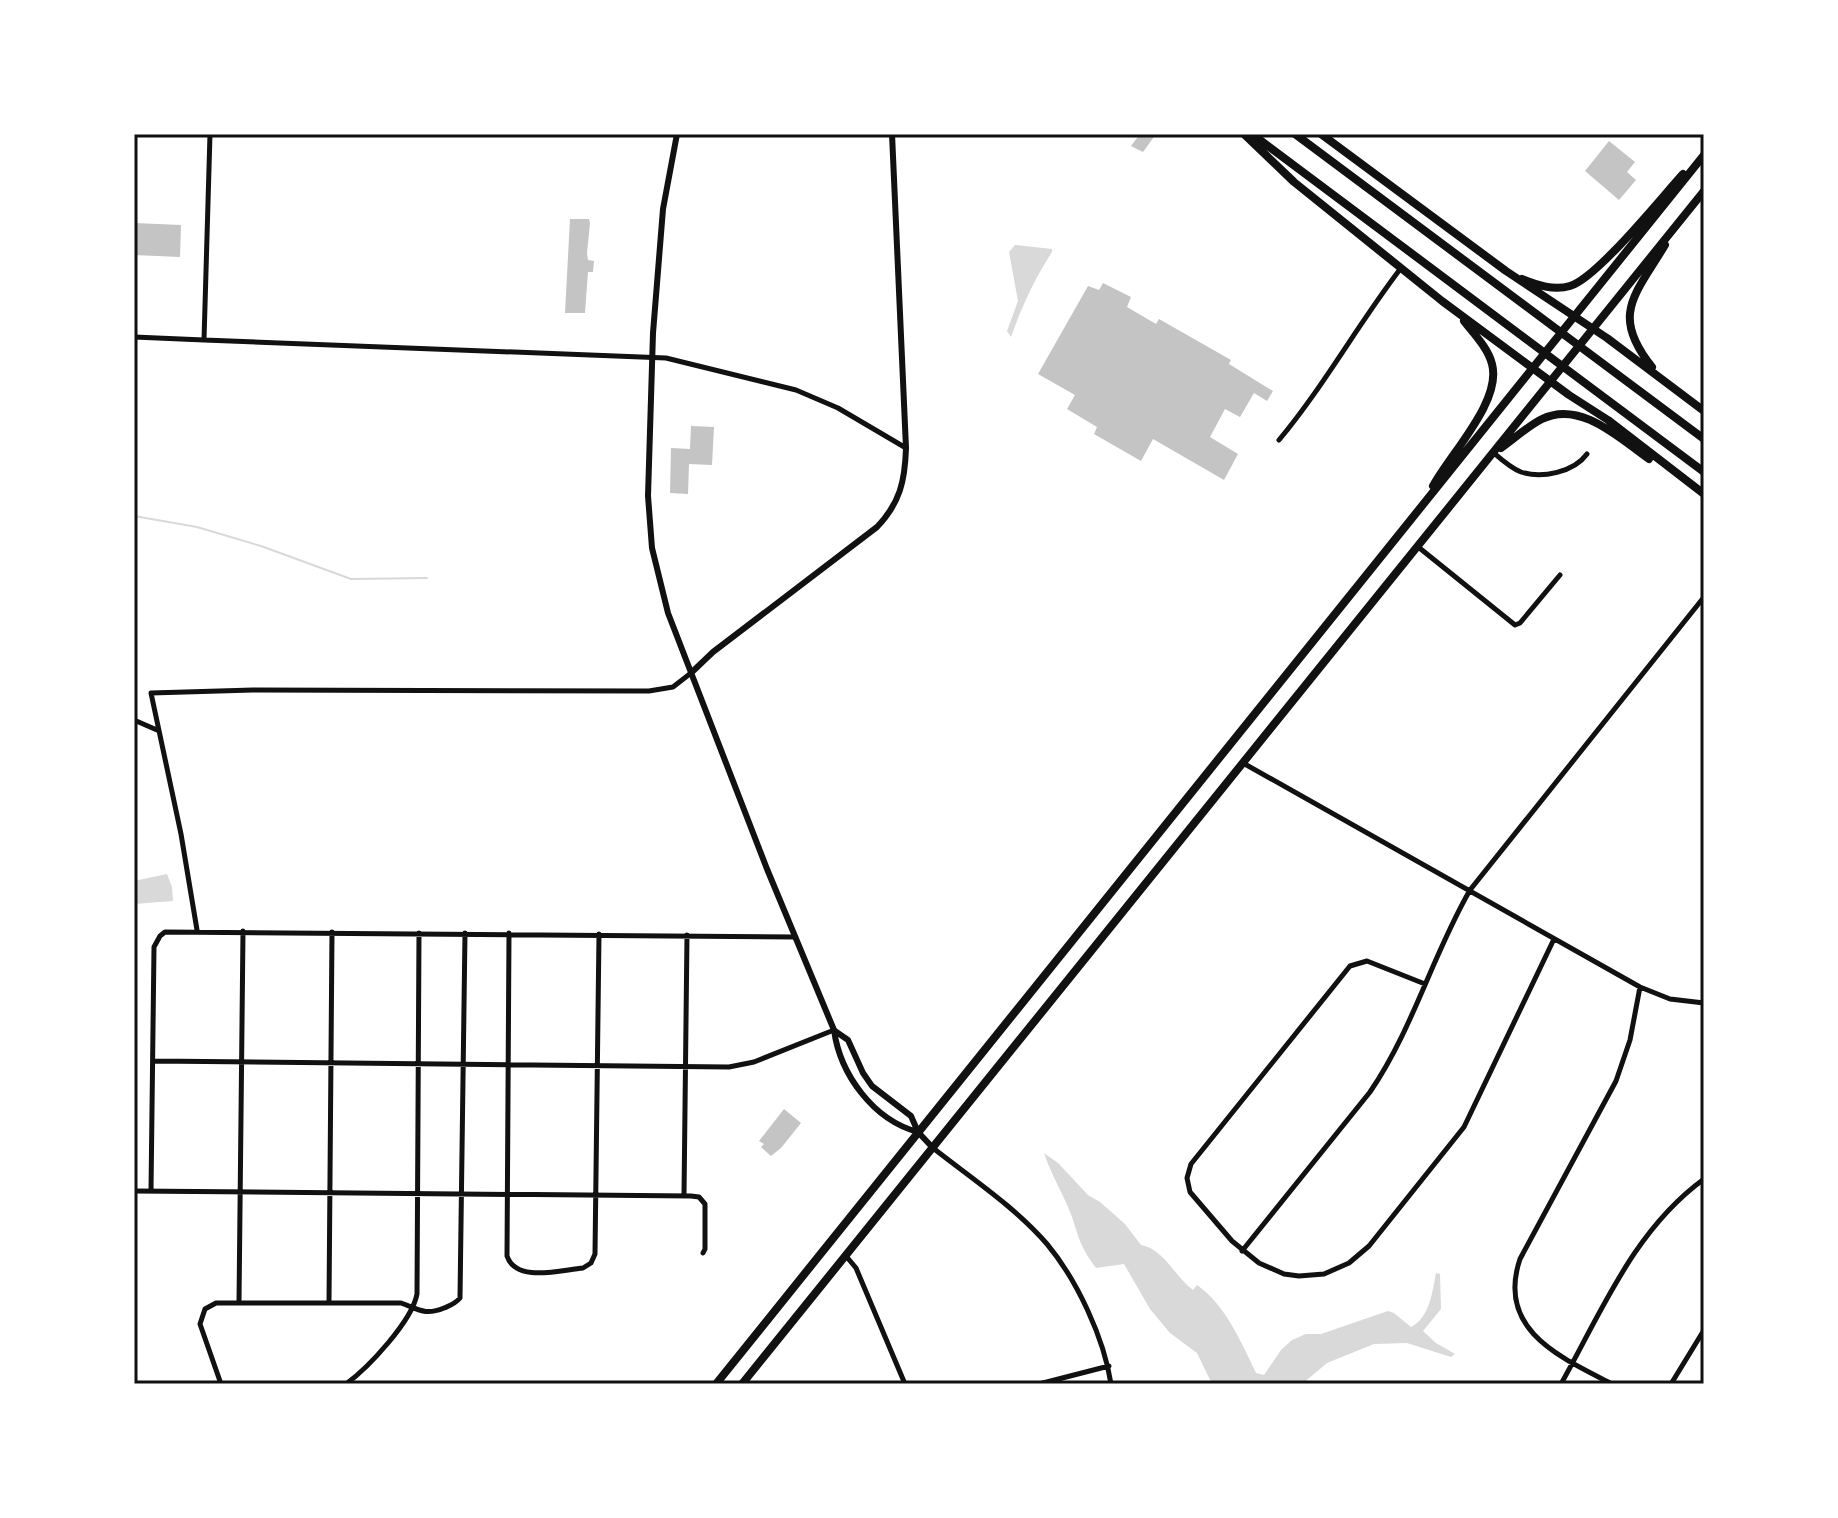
<svg xmlns="http://www.w3.org/2000/svg" width="1838" height="1518" font-family="'Titillium Web',sans-serif">
	<style>
		.water { fill: #d9d9d9 }
		.lines { fill: none; stroke-linecap: round; stroke-linejoin: round }
		.stream { stroke: #d9d9d9; stroke-width: 2 }
		.building { fill: #c4c4c4 }
		.minor { stroke: #111; stroke-width: 5 }
		.tertiary { stroke: #111; stroke-width: 6 }
		.primary { stroke: #111; stroke-width: 8 }
		.neatline { fill: none; stroke: #111; stroke-width: 3 }
	</style>
	<rect width="100%" height="100%" fill="#fff"/>
	<path class="water" d="M1015 245 1052 249V252C1035 278 1021 308 1011 337L1007 331 1018 301 1009 252Z
		M167 874 172 887 173 901 134 904V881Z
		M1044 1153 1058 1163 1088 1195 1100 1202 1125 1224 1141 1245C1164 1249 1175 1277 1193 1290L1197 1285C1224 1303 1242 1343 1256 1373L1264 1375 1281 1350 1292 1340 1306 1334H1321L1388 1311 1394 1313 1411 1327C1430 1317 1432 1293 1436 1273L1440 1274 1441 1309 1423 1331 1436 1343 1455 1354 1451 1357 1407 1343 1374 1344 1327 1363 1302 1384H1212L1197 1353 1170 1333 1150 1309 1124 1264 1096 1268C1080 1246 1080 1241 1072 1217 1064 1195 1052 1177 1044 1153Z"/>
	<g class="lines">
		<path class="stream" d="M134 516 197 527 261 546 351 579 427 578"/>
	</g>
	<path class="building" d="M1140 134H1156L1143 152 1131 146Z
		M1609 141 1635 162 1627 172 1636 180 1619 200 1585 171Z
		M570 219H589L590 223 587 253 588 260 594 261 593 272H588L585 313H565Z
		M134 223 181 225 180 257 134 255Z
		M1103 283 1131 297 1127 307 1156 324 1159 319 1231 360 1229 364 1273 391 1267 401 1254 393 1240 417 1225 409 1210 437 1238 454 1224 480 1153 439 1141 461 1094 434 1097 427 1067 409 1075 395 1038 374 1088 286 1099 290Z
		M691 426 714 427 712 465 689 464 688 494 670 493 671 448 690 449Z
		M784 1109 801 1123 781 1148 771 1156 761 1147 764 1144 759 1141Z"/>
	<g class="lines">
		<path class="minor" d="M134 337 204 340 210 134
			M204 340 666 358 796 390 838 408 906 448
			M1279 440C1324 386 1358 324 1401 268
			M1494 453C1502 460 1511 468 1521 472 1542 479 1574 472 1587 454
			M1417 546 1515 625 1520 623 1560 575
			M134 720 157 730
			M1243 763 1640 987 1670 999 1704 1003
			M197 930 181 834 151 693 253 690 649 691 673 687 691 673
			M509 933 507 1256C516 1283 560 1270 583 1268L591 1263 595 1254 599 934
			M1425 984 1367 961 1350 966 1191 1164 1187 1178 1190 1192 1232 1241 1259 1263 1284 1274 1299 1276 1324 1274 1349 1263 1369 1246 1464 1127 1554 939
			M153 1061 729 1067 754 1062 834 1030
			M933 1148C971 1178 1015 1207 1047 1244 1077 1280 1104 1338 1111 1384
			M134 1191 691 1196 699 1197 705 1204V1249L703 1253
			M151 1191 154 947 160 936 165 932 795 937
			M684 1196 687 935
			M1242 1251 1370 1092C1413 1029 1432 956 1470 890L1704 597
			M846 1256 856 1268 905 1384
			M239 1302 243 931
			M329 1302 332 932
			M221 1384 200 1324 205 1309 216 1303H401C418 1309 425 1316 444 1308 451 1305 455 1304 460 1298L465 933
			M346 1384C369 1367 412 1321 417 1294L419 933
			M1039 1384 1109 1366
			M1561 1384C1602 1311 1634 1230 1704 1179
			M1612 1384C1560 1357 1496 1330 1520 1259L1616 1081 1630 1040 1640 987
			M1671 1384 1704 1330"/>
		<path class="tertiary" d="M677 134 663 209 653 333 648 496 652 548 668 613 767 869 834 1030C840 1074 873 1120 918 1132
			M691 673 713 652 877 527C900 503 905 481 906 448L892 134
			M835 1031 848 1040 863 1073 872 1086 911 1116 918 1132 933 1148"/>
		<path class="primary" d="M1244 134 1294 182 1442 301 1569 395 1608 420 1704 494
			M1252 134 1704 472
			M1295 134 1704 439
			M1321 134 1506 271 1607 338 1704 411
			M1522 279C1537 285 1554 291 1570 286 1597 278 1661 198 1683 174
			M1652 367C1610 315 1635 295 1665 245
			M1501 448C1515 438 1528 426 1542 419 1580 400 1619 438 1649 459
			M1433 486C1451 453 1502 401 1492 364 1488 348 1474 334 1464 321
			M716 1384 1704 155
			M742 1384 1704 191"/>
	</g>
	<rect width="1838" height="1518" fill="none" stroke="#ffffff" stroke-width="272"/>
	<rect x="136" y="136" width="1566" height="1246" class="neatline"/>
</svg>
